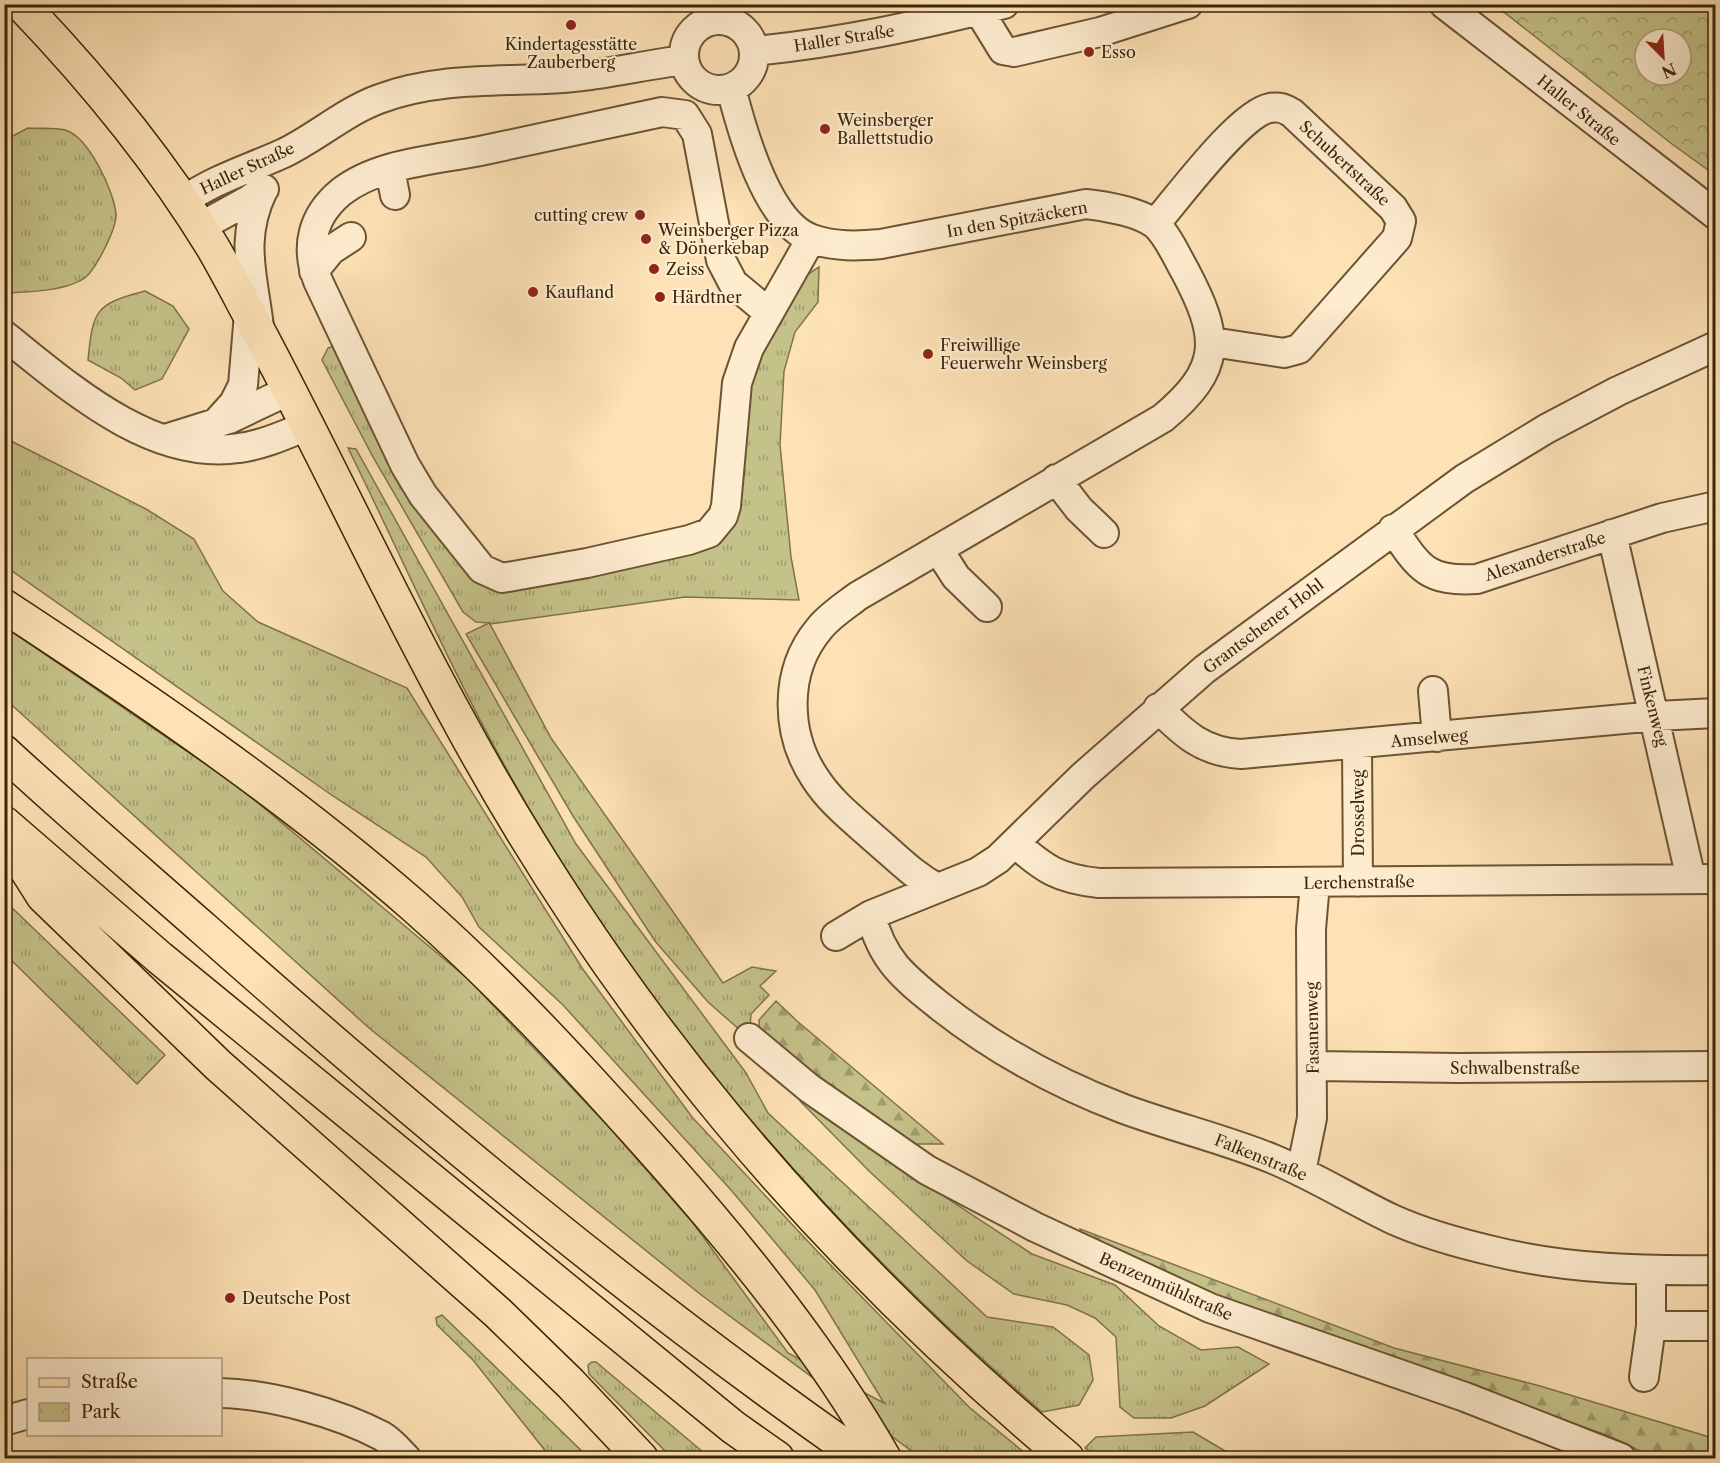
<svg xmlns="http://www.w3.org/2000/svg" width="1720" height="1463" font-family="'Libre Caslon Text',serif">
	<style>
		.grass { fill: url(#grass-tufts); stroke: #807449; stroke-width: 1.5 }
		.forest { fill: url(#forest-firs); stroke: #807449; stroke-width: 1.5 }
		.park { fill: url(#park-crowns); stroke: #807449; stroke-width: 1.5; fill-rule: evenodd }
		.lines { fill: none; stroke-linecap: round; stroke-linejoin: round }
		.minor-casing { stroke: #6b5434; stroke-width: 32 }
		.major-casing { stroke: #3a2509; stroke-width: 36 }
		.highway-casing { stroke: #3a2509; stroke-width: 36 }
		.minor { stroke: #feeccf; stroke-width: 28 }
		.major { stroke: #fde2b5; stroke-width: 33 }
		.highway { stroke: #fde2b5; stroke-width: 33 }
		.poi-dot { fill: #8f2418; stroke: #feeccf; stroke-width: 2 }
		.labels { text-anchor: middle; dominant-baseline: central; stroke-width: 4.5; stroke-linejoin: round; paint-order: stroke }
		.street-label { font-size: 16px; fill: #3a2509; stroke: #feeccf }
		.poi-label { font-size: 16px; fill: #3a2509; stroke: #feeccf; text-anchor: start }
	</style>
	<defs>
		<pattern id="grass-tufts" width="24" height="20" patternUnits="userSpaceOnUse" patternTransform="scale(1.5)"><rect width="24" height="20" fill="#c5c289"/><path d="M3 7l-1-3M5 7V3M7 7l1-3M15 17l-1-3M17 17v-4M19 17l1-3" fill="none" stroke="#a19d6e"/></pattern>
		<pattern id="forest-firs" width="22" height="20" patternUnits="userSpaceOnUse" patternTransform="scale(1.5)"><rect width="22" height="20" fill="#c5c289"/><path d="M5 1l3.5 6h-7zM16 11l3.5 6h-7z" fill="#a19d6e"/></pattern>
		<pattern id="park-crowns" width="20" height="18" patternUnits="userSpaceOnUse" patternTransform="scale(1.5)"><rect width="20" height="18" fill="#c5c289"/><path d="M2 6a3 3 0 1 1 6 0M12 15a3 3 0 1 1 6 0" fill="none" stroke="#a19d6e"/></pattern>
	</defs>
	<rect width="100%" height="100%" fill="#fde2b5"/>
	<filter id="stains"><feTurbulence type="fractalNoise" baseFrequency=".00333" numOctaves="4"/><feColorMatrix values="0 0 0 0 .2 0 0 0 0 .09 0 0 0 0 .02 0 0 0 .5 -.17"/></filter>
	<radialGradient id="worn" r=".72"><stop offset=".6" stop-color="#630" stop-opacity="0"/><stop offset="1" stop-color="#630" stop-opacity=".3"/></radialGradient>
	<path class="grass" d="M28 128C39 129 53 127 65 130 88 136 114 191 116 214 117 228 97 266 87 276 70 291 29 292 7 293L4 292 5 140Z
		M819 267 818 302 795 332 784 371 780 445 791 557 799 600 685 597 490 624 551 738 723 983 752 967 776 971 760 986 769 995 751 1014 749 1038 708 1002 655 941 573 816 466 634 489 623 476 622 463 612 373 457 322 360 328 348 341 343 382 437 389 464 473 578 487 588 502 591 683 554C713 547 722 549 735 519L744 391 757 350 799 280Z
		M145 291 173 306 189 329 162 379 135 390 121 378 88 360C93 310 95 304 145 291Z
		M5 438 146 509 194 539 223 591 258 622 407 688 582 968 692 1117 816 1250 970 1408 1031 1458H921L700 1294 369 1028 5 699V627L239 787 468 979 608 1126 693 1223 788 1353 884 1403 815 1290 731 1190 563 1005 479 927 462 897 426 857 333 796 5 566Z
		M348 448 356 449 576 844 746 1073 768 1113 987 1317 1053 1327 1089 1355 1093 1380 1079 1405 1042 1412C833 1232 647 1019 511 777 451 671 402 557 348 448Z
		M5 901 165 1055 137 1084 5 954Z
		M800 1101 823 1111 945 1197 1032 1254 1115 1285 1159 1326 1201 1350 1238 1347 1269 1364 1205 1406 1171 1418H1134L1120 1407 1116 1337 1095 1318 1067 1305 1014 1294 967 1261 870 1172Z
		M442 1315 589 1458H590H551L473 1360 437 1325 436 1318Z
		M592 1362H596L710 1458H672L589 1374 588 1365Z
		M1193 1432 1237 1458H1099L1085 1448 1096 1437Z"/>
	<path class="forest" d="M776 1001 797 1021 943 1144H915L879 1125 760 1033 759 1020Z
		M1080 1229 1394 1348 1540 1386 1706 1436 1715 1442V1458H1655L1609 1436 1211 1298 1082 1239Z"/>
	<path class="park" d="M1489 5H1715V175L1672 144 1505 13ZM1645 39H1681V75H1645Z"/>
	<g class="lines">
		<g class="minor-casing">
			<path id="minor" d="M1444 4 1716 215
				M979 11 1003 50 1014 52 1100 32 1188 4
				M684 55a35 35 0 1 1 70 0a35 35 0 1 1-70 0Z
				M754 51C839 43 921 25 1004 4
				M731 88C742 131 767 223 812 239 835 247 858 246 881 244L1086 204C1105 206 1141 212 1156 225 1168 236 1177 257 1185 271 1220 337 1223 368 1163 418L858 596C845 606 829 616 819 629 784 671 785 733 815 778 831 803 855 821 876 840 896 857 913 875 937 888
				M390 170 395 195
				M182 202C214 179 249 169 284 153 317 137 344 112 379 99 433 79 488 81 545 79 591 78 638 66 684 60
				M1155 224C1177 199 1240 113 1270 108 1280 106 1285 109 1292 113L1393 208 1401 221 1397 238 1299 349 1284 353 1212 342
				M200 227 249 200 264 189
				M314 271 331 250 351 237
				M769 313 733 283 721 260 697 134 685 115 662 112C602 125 541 138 480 151 435 160 378 163 341 192 312 216 305 247 318 281L405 465 423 495 482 569 502 578 587 563 689 540 709 533 723 516 726 506 737 383 749 348 811 239
				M259 327C253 275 239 240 263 190
				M4 335C68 386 151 461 239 448 263 445 287 434 309 425
				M216 423 234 403 243 385 249 314
				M165 439 229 419 290 390
				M1056 479 1079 509 1104 533
				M1393 529C1419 568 1427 582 1477 579L1662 518 1716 506
				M1612 534 1691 879
				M938 549 956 577 987 607
				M1433 691 1437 737
				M1158 708C1184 734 1203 752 1241 754L1656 716 1716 713
				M1357 745 1358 882
				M1015 843C1044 869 1059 879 1099 883L1716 879
				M871 915C882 961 905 978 941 1007 997 1051 1058 1084 1124 1109 1173 1127 1224 1139 1273 1159 1314 1176 1352 1200 1392 1219 1425 1234 1462 1244 1497 1252 1568 1269 1643 1271 1716 1270
				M836 936 871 915 978 872 998 859 1083 776 1205 669 1464 479 1546 429 1618 391 1716 346
				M749 1038 809 1088 927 1170 1035 1227 1210 1308 1465 1397 1621 1458
				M1314 1066 1459 1068 1716 1066
				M1301 1172 1312 1118 1311 929 1315 883
				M1651 1326H1716
				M1644 1377 1651 1326V1270
				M220 1393C270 1394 338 1413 382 1436 391 1441 399 1451 406 1458
				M4 1421 28 1414"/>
		</g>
		<g class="major-casing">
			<path id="major" d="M21 4C92 78 159 159 212 246 229 275 244 305 260 334 328 462 389 594 459 721 616 1011 815 1247 1067 1458"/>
		</g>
		<g class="highway-casing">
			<path id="highway" d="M4 606C146 699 287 795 415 907 505 986 586 1075 666 1165 746 1256 824 1353 884 1458
				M4 752C70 813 138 871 205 930 415 1116 631 1297 862 1458
				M4 823 160 958 733 1427 777 1458
				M7 839 43 896 218 1065 498 1313 570 1383 641 1458"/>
		</g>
		<use href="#minor" class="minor"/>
		<use href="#major" class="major"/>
		<use href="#highway" class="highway"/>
	</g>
	<g class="poi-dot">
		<circle cx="571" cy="25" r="6"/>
		<circle cx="1089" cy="52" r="6"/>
		<circle cx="825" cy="129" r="6"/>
		<circle cx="640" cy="215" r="6"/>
		<circle cx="646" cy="239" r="6"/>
		<circle cx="654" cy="269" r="6"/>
		<circle cx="533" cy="292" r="6"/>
		<circle cx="660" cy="297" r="6"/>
		<circle cx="928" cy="354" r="6"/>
		<circle cx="230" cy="1298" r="6"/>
	</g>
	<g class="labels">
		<g class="street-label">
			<text transform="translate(844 38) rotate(-9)">Haller Straße</text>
			<text transform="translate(1579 110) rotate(39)">Haller Straße</text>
			<text transform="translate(1345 163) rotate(43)">Schubertstraße</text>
			<text transform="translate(247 168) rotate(-25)">Haller Straße</text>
			<text transform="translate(1017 219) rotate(-10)">In den Spitzäckern</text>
			<text transform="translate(1545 556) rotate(-18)">Alexanderstraße</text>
			<text transform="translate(1263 626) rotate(-37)">Grantschener Hohl</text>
			<text transform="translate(1653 706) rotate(76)">Finkenweg</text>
			<text transform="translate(1429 738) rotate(-5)">Amselweg</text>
			<text transform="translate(1358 813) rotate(-90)">Drosselweg</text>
			<text transform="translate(1359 882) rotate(-1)">Lerchenstraße</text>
			<text transform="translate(1312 1028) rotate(-91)">Fasanenweg</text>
			<text x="1515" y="1068">Schwalbenstraße</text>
			<text transform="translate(1261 1157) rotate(22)">Falkenstraße</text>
			<text transform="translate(1166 1286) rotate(24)">Benzenmühlstraße</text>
		</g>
		<g class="poi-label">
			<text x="571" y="44" text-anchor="middle">Kindertagesstätte<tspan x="571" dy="18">Zauberberg</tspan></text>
			<text x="1101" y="52">Esso</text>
			<text x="837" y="120">Weinsberger<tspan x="837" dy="18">Ballettstudio</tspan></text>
			<text x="628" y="215" text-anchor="end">cutting crew</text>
			<text x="658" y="230">Weinsberger Pizza<tspan x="658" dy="18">&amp; Dönerkebap</tspan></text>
			<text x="666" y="269">Zeiss</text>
			<text x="545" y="292">Kaufland</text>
			<text x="672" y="297">Härdtner</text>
			<text x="940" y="345">Freiwillige<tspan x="940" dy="18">Feuerwehr Weinsberg</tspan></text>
			<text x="242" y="1298">Deutsche Post</text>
		</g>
	</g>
	<rect width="1720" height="1463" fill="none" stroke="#fde2b5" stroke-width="24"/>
	<rect x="6" y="6" width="1708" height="1451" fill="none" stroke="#3a2509" stroke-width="3"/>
	<rect x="12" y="12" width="1696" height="1439" fill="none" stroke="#3a2509" stroke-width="1.5"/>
	<rect x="27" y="1358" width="195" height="78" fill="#feeccf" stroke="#b09c80" stroke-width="1.5"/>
	<rect x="39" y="1378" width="30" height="9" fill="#fde2b5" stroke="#b09c80" stroke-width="1.5"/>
	<text x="81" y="1388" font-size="18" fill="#3a2509">Straße</text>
	<rect x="39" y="1403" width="30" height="18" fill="url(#park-crowns)" stroke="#b09c80" stroke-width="1.5"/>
	<text x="81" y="1418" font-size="18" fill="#3a2509">Park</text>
	<g transform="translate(1663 57) rotate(156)"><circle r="28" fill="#feeccf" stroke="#b09c80" stroke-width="1.5"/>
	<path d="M0-4.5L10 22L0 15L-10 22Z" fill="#8f2418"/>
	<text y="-9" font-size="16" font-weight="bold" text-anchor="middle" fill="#3a2509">N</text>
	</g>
	<rect width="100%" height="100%" filter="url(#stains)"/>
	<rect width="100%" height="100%" fill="url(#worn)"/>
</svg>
